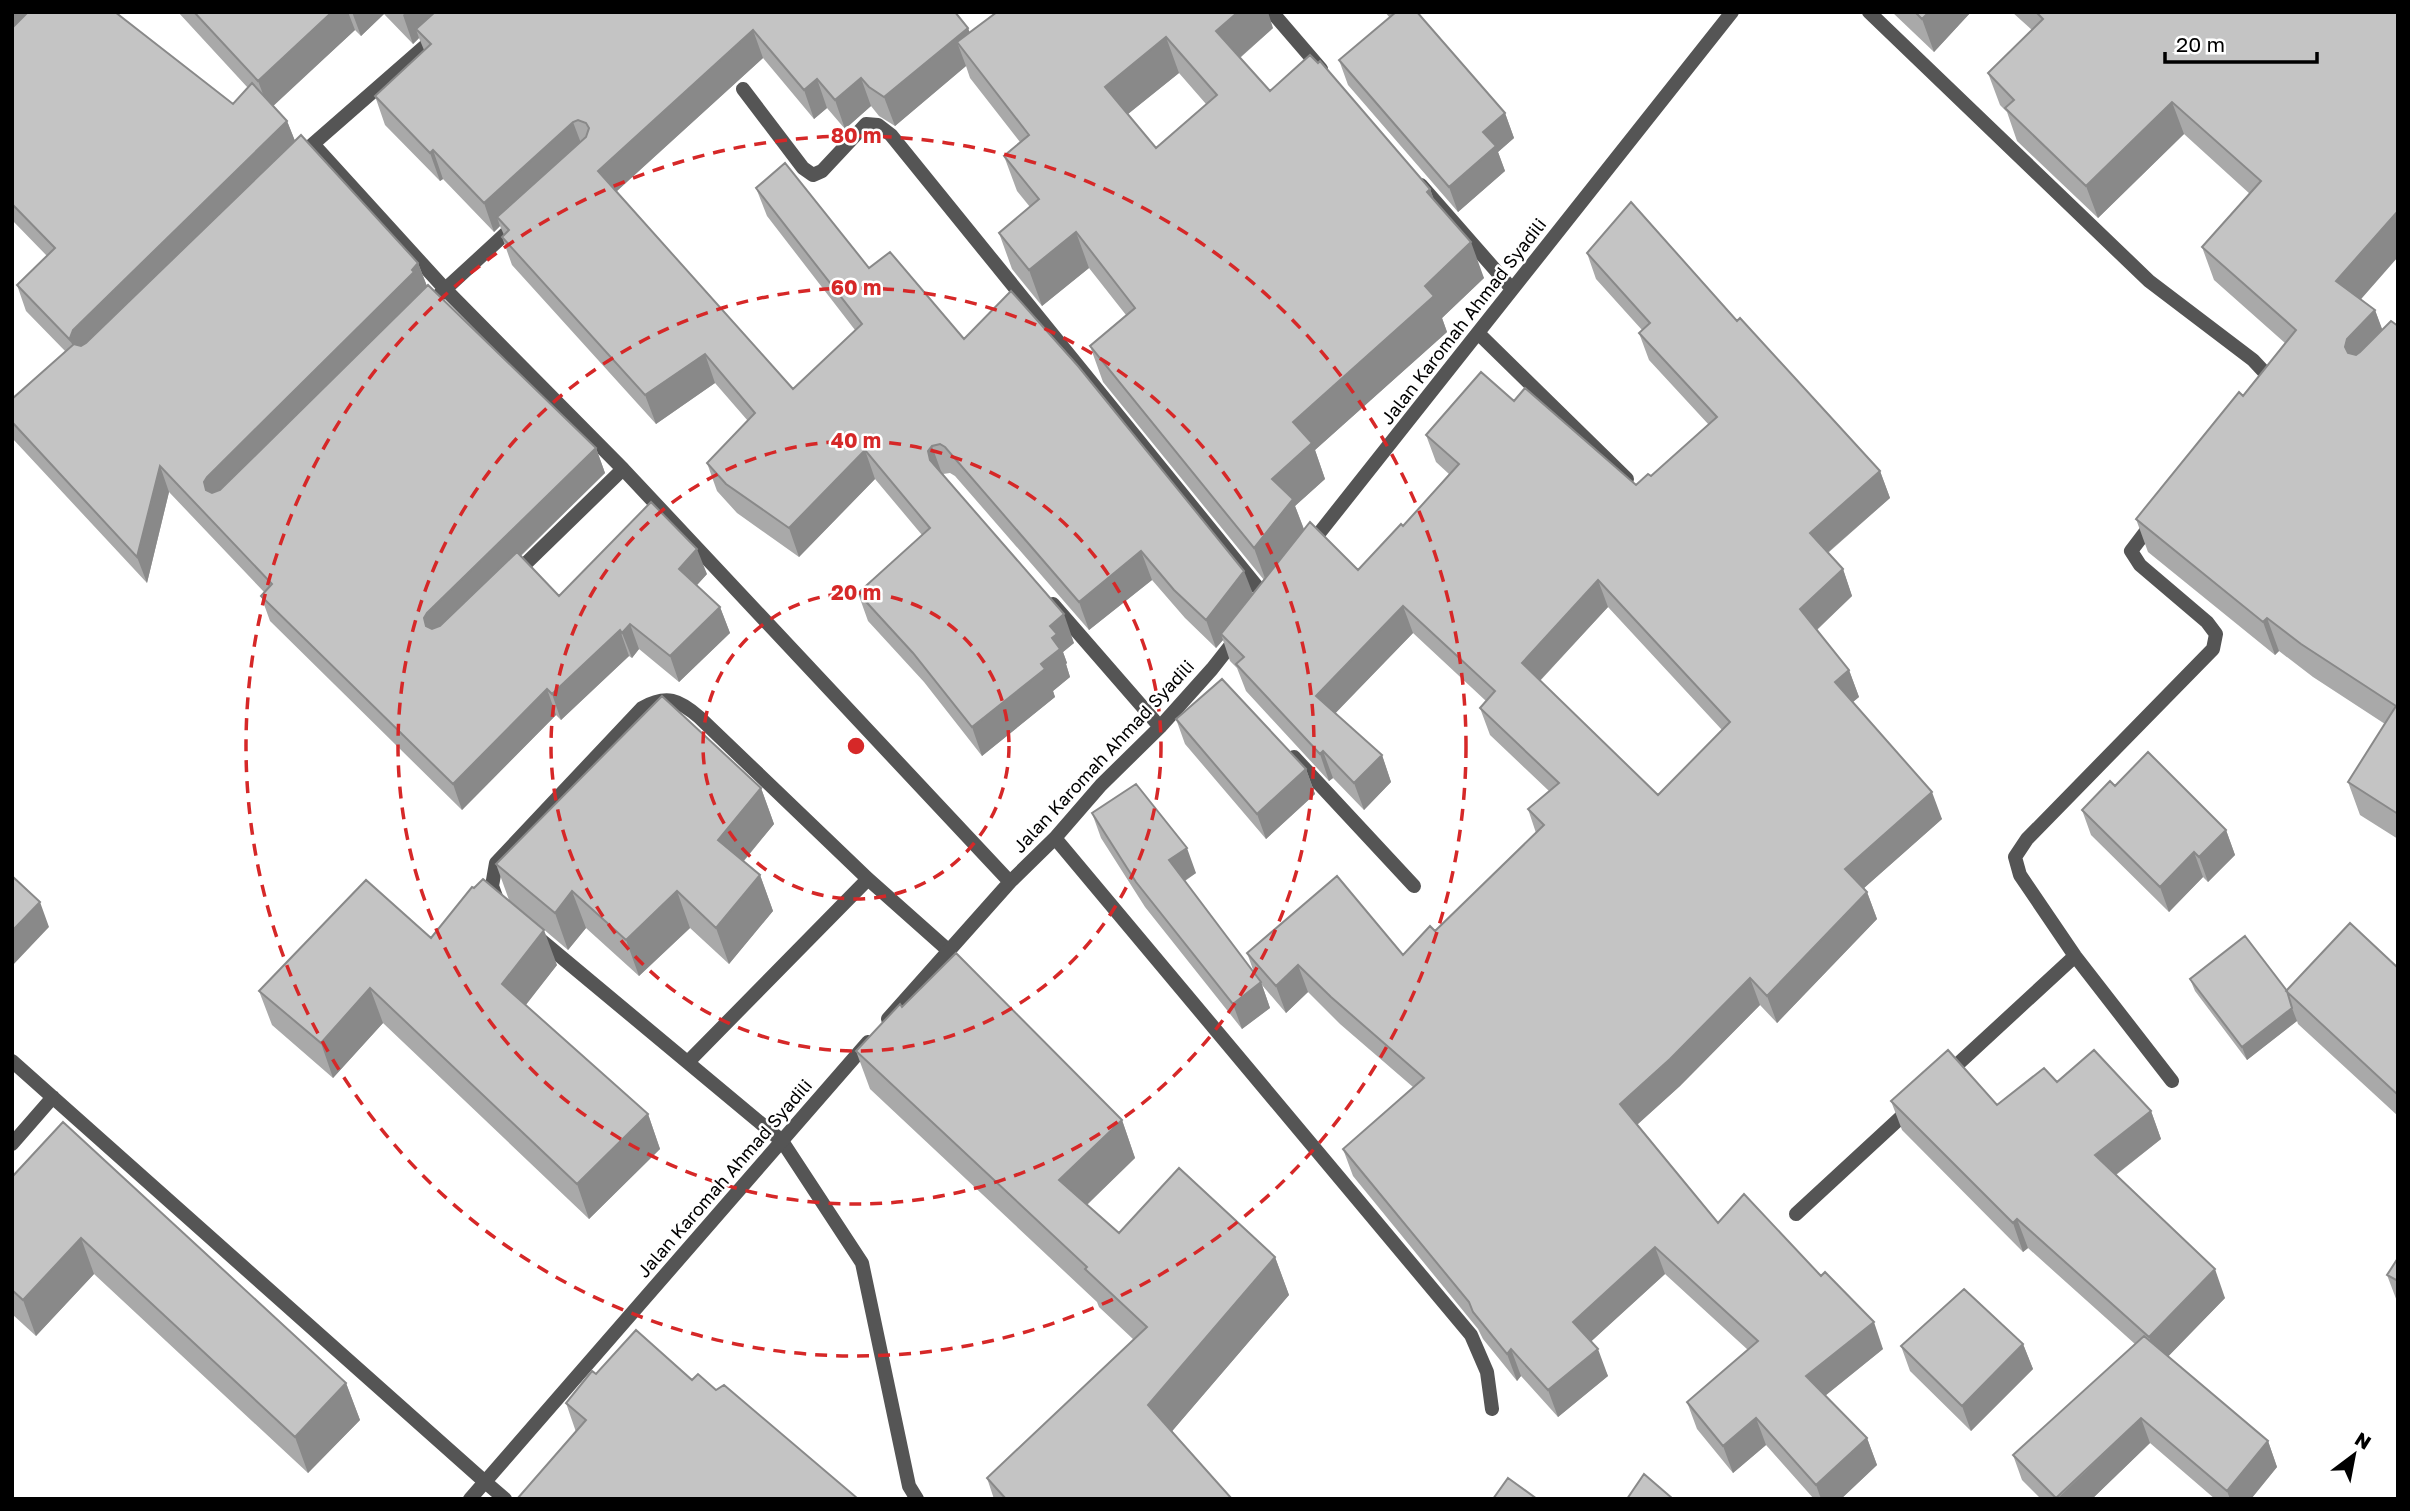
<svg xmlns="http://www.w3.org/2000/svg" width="2410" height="1511" font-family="'Golos Text',sans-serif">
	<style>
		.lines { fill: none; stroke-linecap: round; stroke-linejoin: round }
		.service { stroke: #555; stroke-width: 14 }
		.minor { stroke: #555; stroke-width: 14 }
		.wall { fill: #a9a9a9; fill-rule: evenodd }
		.shaded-wall { fill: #898989 }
		.building { fill: #c4c4c4; stroke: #898989; stroke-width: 2; fill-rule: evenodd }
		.ring { fill: none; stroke: #d62828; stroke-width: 3.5; stroke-dasharray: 12 9 }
		.labels { text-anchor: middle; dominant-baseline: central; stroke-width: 5; stroke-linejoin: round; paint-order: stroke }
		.street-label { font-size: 18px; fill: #000; stroke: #fff }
		.centre { fill: #d62828; stroke: #fff; stroke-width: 3.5 }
		.ring-label { font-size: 21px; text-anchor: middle; font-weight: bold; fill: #d62828; stroke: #fff; stroke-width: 5; stroke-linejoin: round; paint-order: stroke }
	</style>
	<rect width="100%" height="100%" fill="#fff"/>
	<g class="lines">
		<path class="service" d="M499 905 492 886 496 863 642 708C667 694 679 700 699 717L868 879 949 951
			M536 936 782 1141 862 1263 909 1486 917 1499
			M12 1061 484 1481
			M688 1062 868 879
			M12 1144 53 1097"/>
		<path class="minor" d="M1272 12 1321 69
			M1869 12 2149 281 2253 360 2267 375V385
			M743 89 803 168 813 175 822 171 866 124 878 125 891 135 1267 599
			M313 144 464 12
			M299 158 313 144 445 289 623 469 1010 882
			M1421 185 1512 289
			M440 294 515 225
			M1478 333 1627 479
			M2153 522 2131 551 2140 565 2207 622 2216 634 2213 649 2027 839 2015 857 2020 875 2075 956 2172 1081
			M1309 546 1732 12
			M514 575 623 469
			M1053 604 1160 727
			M1294 757 1414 886
			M1055 838 1471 1335 1487 1372 1492 1409
			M888 1019 1010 882 1055 838 1101 785 1160 727 1212 669 1238 636
			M1947 1074 2075 956
			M1796 1214 1912 1107
			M484 1481 505 1499
			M470 1499 868 1042"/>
	</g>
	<path class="wall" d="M12 12 233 104 248 88 178 12H955L968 28 970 33 1273 28 1240 58 1270 91 1430 189 1434 200 1484 278 1442 318 1447 332 1315 450 1325 479 1295 506 1304 529 1358 570 1403 526 1449 474 1436 462 1426 435 1514 401 1636 485 1651 476 1709 425 1649 360 1639 333 1642 330 1596 279 1587 253 1737 321 1880 471 1890 498 1828 553 1843 569 1852 596 1817 630 1849 670 1859 697 1853 702 1942 819 1864 888 1867 892 1877 919 1777 1023 1760 1005 1680 1086 1637 1125 1718 1223 1883 1349 1825 1396 1867 1438 1877 1465 1841 1499H1814L1766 1445 1733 1473 1697 1429 1687 1402 1748 1350 1665 1274 1591 1341 1608 1376 1558 1417 1521 1376 1517 1381 1483 1339 1478 1329 1353 1176 1343 1149 1413 1087 1340 1024 1308 992 1286 1013 1262 985 1270 1008 1242 1029 1145 907 1101 838 1092 813 1196 873 1185 881 1255 975 1247 953 1403 955 1435 931 1536 833 1528 809 1549 791 1490 735 1480 708 1486 701 1413 633 1335 713 1382 755 1391 782 1364 810 1333 778 1329 781 1246 691 1237 668 1230 661 1223 640 1216 648 1185 618 1152 580 1089 630 955 476 950 473 943 474 1074 643 1063 652 1067 663 1066 664 1070 677 1053 691 1055 697 982 756 924 682 868 621 858 593 922 535 875 479 799 557 737 513 717 491 707 463 748 421 715 383 656 424 512 265 502 237 504 235 500 226 494 232 443 179 440 181 385 125 375 96 424 50 419 38 413 44 384 14 361 36 355 30 273 105 287 121 295 141 418 263 427 286 596 448 605 473 521 556 559 596 707 574 696 586 720 607 730 633 679 682 639 649 632 658 629 656 561 720 556 715 462 810 270 621 261 596 264 592 169 492 147 583 12 438V399L66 352 26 311 17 285 47 256 12 220ZM763 58 814 119 827 108 845 129 871 106 879 116 895 126 966 66 970 78 1020 142 1004 156 1017 191 1030 207 999 233 1012 269 1042 306 1089 268 1126 315 1090 346 1103 382 1264 580 1253 594 964 339 869 268 756 188 767 216 855 330 793 389 616 192ZM1179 73 1206 104 1156 148 1128 114ZM1608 607 1722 730 1658 795 1540 681Z
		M1385 12H1421L1419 15 1505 113 1514 138 1498 152 1505 171 1458 212 1348 85 1339 60 1390 18Z
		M1892 12H1971L1934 52Z
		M2012 12H2398L2361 299 2375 310 2382 330 2398 326V839L2360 815 2348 782 2385 724 2313 677 2279 651 2275 655 2148 552 2136 519 2243 396 2285 343 2214 280 2202 247 2250 194 2184 134 2098 218 2017 141 2007 112 2000 105 1988 73 2032 30Z
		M1176 719 1306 769 1315 794 1266 839 1185 744Z
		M2115 786 2226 830 2235 855 2208 882 2203 877 2169 912 2091 835 2082 810Z
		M761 788 774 824 744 861 760 875 773 911 729 964 690 928 639 976 586 928 568 950 509 900 496 864Z
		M431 938 557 965 525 1005 648 1114 660 1149 589 1219 383 1023 333 1078 272 1025 259 991Z
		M2398 968V1116L2298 1024 2297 1021 2247 1060 2195 991 2190 979 2287 991Z
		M902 1007 1122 1120 1135 1158 1087 1205 1119 1233 1275 1257 1289 1295 1172 1431 1232 1499H994L987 1478 1134 1340 1099 1307 1097 1302 870 1089 856 1051Z
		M2057 1082 2151 1111 2161 1139 2116 1175 2225 1298 2168 1356 2268 1441 2277 1467 2251 1499H2215L2150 1443 2092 1499H2041L2022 1480 2013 1455 2135 1344 2028 1248 2023 1252 1902 1130 1891 1101 1997 1105Z
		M12 1177 346 1383 360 1420 308 1473 94 1274 36 1336 12 1314Z
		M2398 1258V1304L2387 1275Z
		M2023 1344 2033 1369 1971 1431 1910 1371 1901 1346Z
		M596 1374 692 1380 716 1390 857 1499H517L576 1432 566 1403Z"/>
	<path class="shaded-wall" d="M12 12H36L12 37Z
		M332 12H348L355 30 269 110 258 81Z
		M352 12H383L384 14 361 36Z
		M406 12H449L416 29 419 38 413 44 403 15Z
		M1238 12H1268L1273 28 1229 67 1216 31Z
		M1929 12H1971L1934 52 1922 19Z
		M968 28 978 56 957 42 966 66 895 126 884 97Z
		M753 30 763 58 608 199 598 171Z
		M1166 37 1179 73 1118 122 1105 87Z
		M861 78 871 106 845 129 835 100Z
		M817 79 827 108 814 119 804 90Z
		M2172 102 2184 134 2098 218 2086 186Z
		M1505 113 1514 138 1498 152 1505 171 1458 212 1449 187 1483 132Z
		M287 121 297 146 82 355 70 338 73 330Z
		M573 122 584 151 497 217 500 226 494 232 484 203Z
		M433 150 443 179 440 181 430 153Z
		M1430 189 1443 224 1427 192Z
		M2398 211V257L2348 314 2336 281Z
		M1076 232 1089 268 1042 306 1029 270Z
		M1471 242 1484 278 1442 318 1447 332 1315 450 1325 479 1295 506 1306 535 1267 584 1254 548 1272 479 1293 422 1425 286Z
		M418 263 428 289 216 502 206 490 204 482 207 477Z
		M2375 310 2387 342 2359 372 2345 347 2347 339Z
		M705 354 715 383 656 424 645 395Z
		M932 446 942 474 930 460 928 451Z
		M596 448 605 473 436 638 426 626 424 618 427 613Z
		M865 450 875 479 799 557 789 528Z
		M160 466 169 492 147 583 137 557Z
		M1880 471 1890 498 1819 560 1810 533Z
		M697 549 707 574 688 595 679 569Z
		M1141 551 1152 580 1089 630 1079 602Z
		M1843 569 1852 596 1810 636 1800 609Z
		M1244 571 1255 599 1221 634 1223 640 1216 648 1206 620Z
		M1598 580 1608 607 1531 690 1522 663Z
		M1403 606 1413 633 1326 723 1316 696Z
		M720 607 730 633 679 682 670 656Z
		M1064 614 1074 643 1063 652 1067 663 1066 664 1070 677 1053 691 1055 697 982 756 972 727 1041 664 1052 638 1050 626Z
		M2267 618 2279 651 2275 655 2263 622Z
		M630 624 639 649 632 658 622 633Z
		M620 630 629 656 561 720 552 694Z
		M1849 670 1859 697 1844 709 1835 682Z
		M547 689 556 715 462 810 453 784Z
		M1323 751 1333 778 1329 781 1320 754Z
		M1382 755 1391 782 1364 810 1354 783Z
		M1306 769 1315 794 1266 839 1257 814Z
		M761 788 774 824 731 876 718 840Z
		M1932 792 1942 819 1855 896 1845 869Z
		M2226 830 2235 855 2208 882 2199 857Z
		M1187 848 1196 873 1178 885 1169 860Z
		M2194 852 2203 877 2169 912 2160 887Z
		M760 875 773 911 729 964 716 928Z
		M572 891 586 928 568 950 555 913Z
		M677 891 690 928 639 976 626 940Z
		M1867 892 1877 919 1777 1023 1767 996Z
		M40 902 49 927 12 966V931Z
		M544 930 557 965 515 1019 502 984Z
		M1298 965 1308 992 1286 1013 1276 986Z
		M1750 978 1760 1005 1680 1086 1630 1131 1620 1104Z
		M1261 982 1270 1008 1242 1029 1233 1004Z
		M370 988 383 1023 333 1078 321 1043Z
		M2292 1008 2297 1021 2247 1060 2242 1047Z
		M2151 1111 2161 1139 2105 1183 2095 1155Z
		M648 1114 660 1149 589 1219 577 1184Z
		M1122 1120 1135 1158 1073 1218 1059 1180Z
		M2017 1219 2028 1248 2023 1252 2013 1223Z
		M81 1238 94 1274 36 1336 23 1300Z
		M1655 1247 1665 1274 1583 1349 1573 1322Z
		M1275 1257 1289 1295 1162 1443 1148 1405Z
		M2215 1269 2225 1298 2159 1366 2149 1337Z
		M1874 1322 1883 1349 1816 1403 1806 1376Z
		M2023 1344 2033 1369 1971 1431 1962 1406Z
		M1511 1349 1521 1376 1517 1381 1507 1354Z
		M1598 1349 1608 1376 1558 1417 1548 1390Z
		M346 1383 360 1420 308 1473 295 1437Z
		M1756 1418 1766 1445 1733 1473 1723 1446Z
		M2141 1418 2150 1443 2092 1499H2057Z
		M1867 1438 1877 1465 1841 1499H1821L1816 1485Z
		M2268 1441 2277 1467 2251 1499H2230L2227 1491Z"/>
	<path class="building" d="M28 12H115L233 104 252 83 287 121 73 330 70 338 73 344 81 346 86 343 301 135 418 263 412 270 414 272 207 477 204 482 206 490 212 493 220 490 428 285 596 448 427 613 424 618 426 626 432 629 440 626 517 552 559 596 651 502 697 549 679 569 720 607 670 656 630 624 622 633 620 630 552 694 547 689 453 784 261 596 272 584 160 466 137 557 12 422V399L74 344 17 285 55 248 12 204V28Z
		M194 12H332L258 81Z
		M435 12H955L968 28 884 97 869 87 861 78 835 100 817 79 804 90 753 30 598 171 793 389 862 324 756 188 785 163 869 268 890 252 964 339 1011 291 1078 366 1244 571 1206 620 1174 590 1141 551 1079 602 945 447 940 444 932 446 928 451 930 460 1064 614 1050 626 1057 634 1052 638 1060 649 1041 664 1045 669 972 727 913 653 858 593 930 528 865 450 789 528 726 484 707 463 755 413 705 354 645 395 502 237 509 230 497 217 586 137 589 128 586 123 578 120 573 122 484 203 433 150 430 153 375 96 431 44 416 29Z
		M997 12H1238L1216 31 1270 91 1310 55 1318 63 1320 61 1430 189 1427 192 1471 242 1425 286 1434 296 1293 422 1312 443 1272 479 1293 499 1254 548 1090 346 1135 308 1076 232 1029 270 999 233 1039 199 1004 156 1029 135 957 42ZM1166 37 1217 95 1156 148 1105 87Z
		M1396 12H1417L1505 113 1483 132 1496 146 1449 187 1339 60Z
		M1915 12H1929L1922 19Z
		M2036 12H2398V211L2336 281 2375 310 2347 339 2345 347 2348 353 2356 355 2360 352 2391 321 2398 326V814L2348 782 2396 706 2301 644 2267 618 2263 622 2136 519 2239 392 2243 396 2296 330 2202 247 2261 181 2172 102 2086 186 2005 108 2014 100 1988 73 2043 19Z
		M1631 202 1737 321 1740 318 1880 471 1810 533 1843 569 1800 609 1849 670 1835 682 1932 792 1845 869 1867 892 1767 996 1750 978 1670 1059 1620 1104 1718 1223 1744 1194 1821 1276 1825 1272 1874 1322 1806 1376 1867 1438 1816 1485 1756 1418 1723 1446 1687 1402 1758 1341 1655 1247 1573 1322 1598 1349 1548 1390 1511 1349 1507 1354 1473 1312 1469 1302 1343 1149 1424 1078 1331 997 1298 965 1276 986 1247 953 1337 876 1403 955 1430 926 1435 931 1544 825 1528 809 1559 783 1480 708 1495 691 1403 606 1316 696 1382 755 1354 783 1323 751 1320 754 1236 664 1244 657 1221 634 1310 522 1358 570 1401 524 1403 526 1459 464 1426 435 1481 372 1514 401 1525 388 1636 485 1648 474 1651 476 1717 417 1639 333 1650 323 1587 253ZM1598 580 1730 722 1658 795 1522 663Z
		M1222 679 1306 769 1257 814 1176 719Z
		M662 696 761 788 718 840 760 875 716 928 677 891 626 940 572 891 555 913 496 864Z
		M2148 752 2226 830 2199 857 2194 852 2160 887 2082 810 2110 781 2115 786Z
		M1136 784 1187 848 1169 860 1261 982 1233 1004 1136 882 1092 813Z
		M12 876 40 902 12 931Z
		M483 879 544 930 502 984 648 1114 577 1184 370 988 321 1043 259 991 366 880 431 938 472 887 474 888Z
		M2350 923 2398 968V1095L2286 991Z
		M2245 936 2287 991 2292 1008 2242 1047 2190 979Z
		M956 953 1122 1120 1059 1180 1119 1233 1179 1168 1275 1257 1148 1405 1232 1499H1006L987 1478 1147 1327 1085 1269 1087 1267 856 1051 900 1004 902 1007Z
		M1948 1050 1997 1105 2044 1068 2057 1082 2094 1050 2151 1111 2095 1155 2215 1269 2149 1337 2017 1219 2013 1223 1891 1101Z
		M63 1122 346 1383 295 1437 81 1238 23 1300 12 1290V1177Z
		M2398 1258V1281L2387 1275Z
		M1964 1289 2023 1344 1962 1406 1901 1346Z
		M636 1330 692 1380 698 1374 716 1390 724 1385 857 1498 856 1499H517L586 1420 566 1403 592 1371 596 1374Z
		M2144 1336 2268 1441 2227 1491 2141 1418 2056 1498 2013 1455Z
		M1644 1474 1673 1499H1627Z
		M1508 1478 1537 1499H1493Z"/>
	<g class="ring">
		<circle cx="856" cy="746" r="153"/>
		<circle cx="856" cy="746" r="305"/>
		<circle cx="856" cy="746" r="458"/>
		<circle cx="856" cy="746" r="610"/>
	</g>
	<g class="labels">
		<g class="street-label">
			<text transform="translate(1463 321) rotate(-52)">Jalan Karomah Ahmad Syadili</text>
			<text transform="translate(1103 756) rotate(-47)">Jalan Karomah Ahmad Syadili</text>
			<text transform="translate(724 1178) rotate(-49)">Jalan Karomah Ahmad Syadili</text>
		</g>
	</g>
	<circle cx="856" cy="746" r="10" class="centre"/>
	<g class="ring-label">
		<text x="856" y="143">80 m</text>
		<text x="856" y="295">60 m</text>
		<text x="856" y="448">40 m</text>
		<text x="856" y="600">20 m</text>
	</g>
	<rect width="2410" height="1511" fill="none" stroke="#000000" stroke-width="28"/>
	<g transform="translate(2354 1455) rotate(32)" stroke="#ffffff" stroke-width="5" paint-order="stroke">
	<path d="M0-5L12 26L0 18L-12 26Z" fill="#000000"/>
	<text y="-10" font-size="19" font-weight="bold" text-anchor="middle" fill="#000000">N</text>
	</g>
	<path d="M2165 52v10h152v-10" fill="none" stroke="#000000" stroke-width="3.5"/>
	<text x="2176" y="52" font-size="21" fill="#000000" stroke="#ffffff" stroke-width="5" paint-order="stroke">20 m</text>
</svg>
